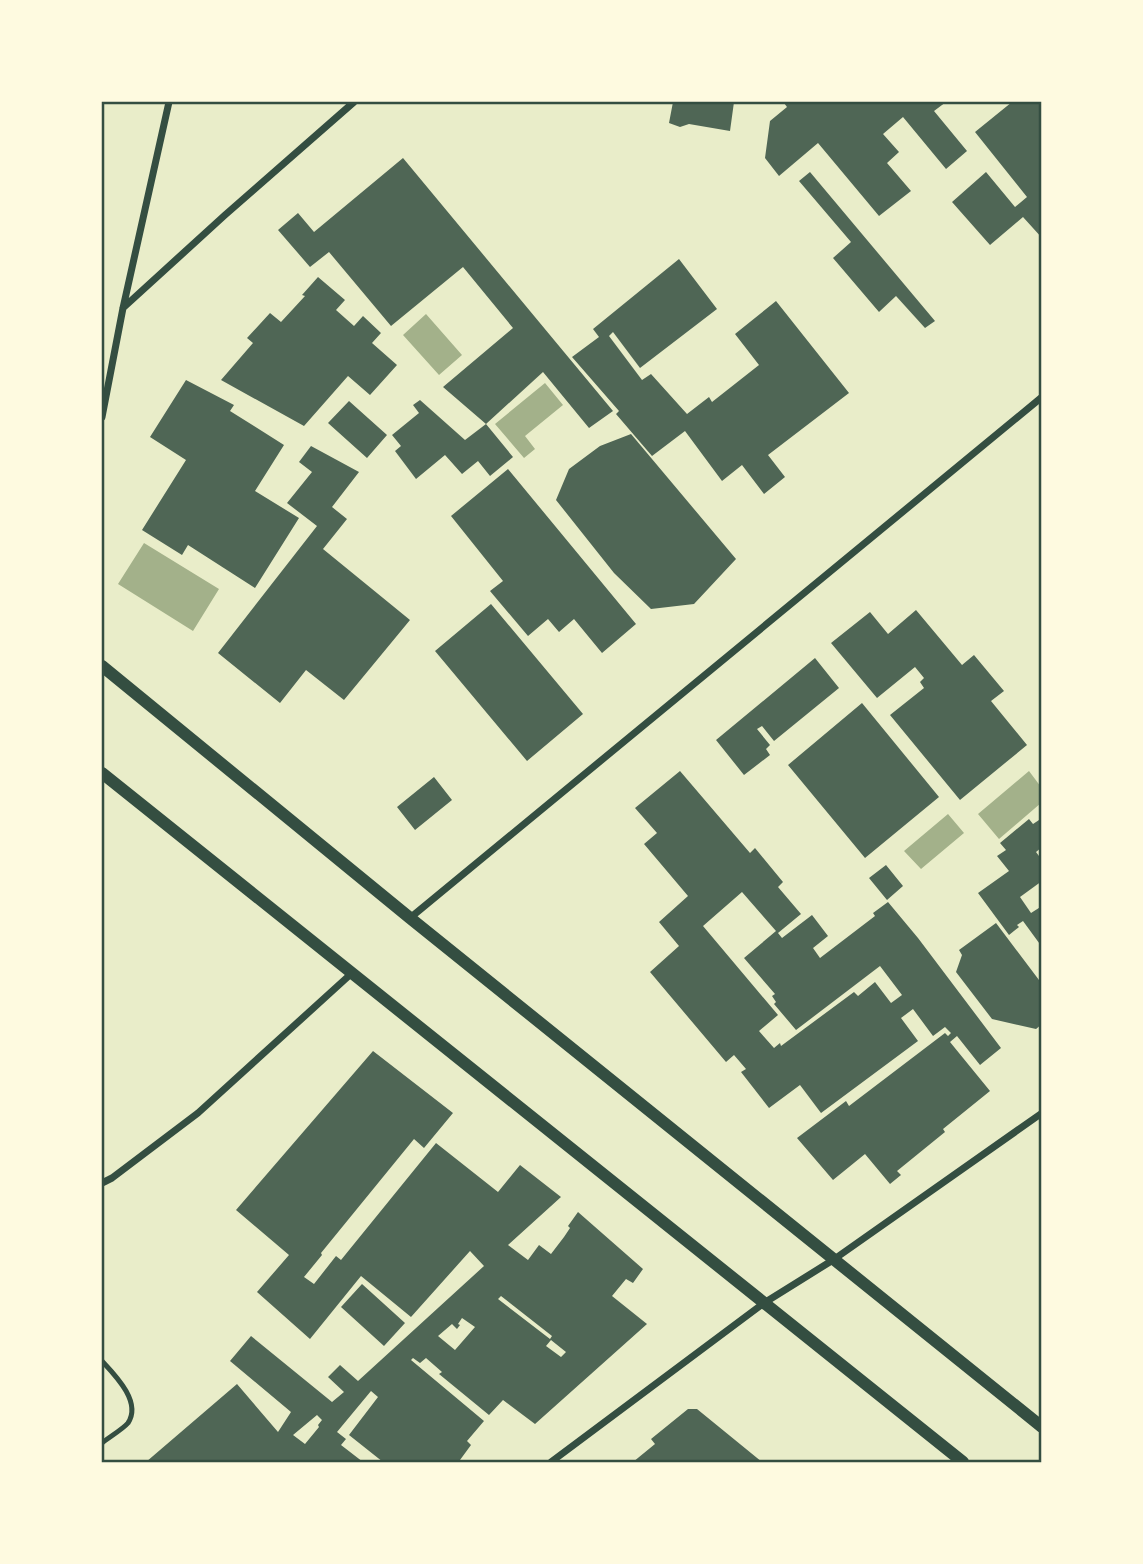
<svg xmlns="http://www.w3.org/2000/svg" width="1143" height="1564" font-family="'Titillium Web',sans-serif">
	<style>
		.water { fill: #a3b18a }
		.building { fill: #4f6655; fill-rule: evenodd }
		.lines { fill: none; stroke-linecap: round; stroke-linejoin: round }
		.service { stroke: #344e41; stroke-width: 5 }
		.minor { stroke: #344e41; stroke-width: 7 }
		.tertiary { stroke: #344e41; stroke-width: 12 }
		.neatline { fill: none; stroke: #344e41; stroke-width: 2.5 }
	</style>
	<rect width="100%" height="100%" fill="#e9edc9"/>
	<path class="water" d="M426 314 462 355 439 375 403 335Z
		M545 383 563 405 525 436 535 449 524 458 495 424Z
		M144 543 219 589 193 631 118 584Z
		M1029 771 1041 787V803L999 839 978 814Z
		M948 814 964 833 921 869 904 851Z"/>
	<path class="building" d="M673 102H734L730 131 689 124 680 127 669 123Z
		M786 102H946L934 111 967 151 946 169 903 117 883 134 899 152 887 163 911 191 879 216 818 143 779 176 765 158 770 121 787 107 784 103Z
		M1012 102H1042V238L1023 217 990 245 952 202 986 172 1015 207 1027 197 975 132Z
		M403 158 564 352 613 411 589 428 543 372 486 424 443 387 513 328 463 267 391 326 329 252 310 267 278 230 298 213 314 232Z
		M810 172 935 321 925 328 896 296 879 312 833 258 851 242 799 181Z
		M679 259 717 309 640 368 613 332 609 336 642 380 651 374 687 414 709 397 712 402 759 365 735 334 776 301 849 393 768 455 785 477 764 494 742 465 722 481 685 431 652 456 616 414 619 411 572 357 599 337 593 329Z
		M318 277 345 300 336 310 354 326 363 316 381 333 372 343 397 365 370 395 348 376 304 426 221 380 253 343 247 338 270 313 281 322 305 296 302 295Z
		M186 380 234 405 230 411 284 445 255 491 299 518 255 588 188 545 182 555 142 530 186 460 150 437Z
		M420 400 465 440 486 424 513 457 490 476 478 461 462 474 445 455 416 479 395 451 401 446 392 435 419 413 413 405Z
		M349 401 387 435 367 458 328 423Z
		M631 434 736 559 694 604 651 609 614 573 556 500 569 469 600 446Z
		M311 446 359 472 332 507 347 519 323 549 410 620 344 700 306 670 280 703 218 653 317 526 287 503 312 472 299 462Z
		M508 469 636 624 602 653 574 619 559 632 548 619 528 636 490 591 503 581 451 516Z
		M491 604 583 714 527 761 435 651Z
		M916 610 962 665 974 655 1004 691 991 701 1027 745 960 800 890 715 924 688 920 682 924 678 915 667 877 698 831 643 870 612 888 634Z
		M815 658 839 688 774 741 762 726 757 729 770 745 766 749 770 755 744 775 716 740Z
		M862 703 939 797 865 858 788 765Z
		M680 771 750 853 755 848 783 882 778 887 801 914 778 933 782 938 812 915 828 936 813 948 820 958 875 916 873 913 888 902 918 938 1001 1048 980 1065 957 1036 950 1042 990 1091 943 1129 945 1132 897 1171 901 1175 890 1184 865 1154 833 1180 797 1138 846 1101 849 1106 945 1033 948 1036 951 1033 945 1027 933 1036 913 1009 901 1018 918 1041 821 1113 800 1085 769 1108 741 1072 746 1069 734 1055 726 1062 650 972 679 946 659 922 688 896 644 844 657 833 635 808ZM742 892 776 931 744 958 775 994 772 996 776 1002 774 1004 796 1030 880 966 902 995 891 1003 875 982 858 996 854 992 781 1046 780 1043 774 1048 759 1031 778 1015 703 926Z
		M434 777 452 800 415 830 397 807Z
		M1042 818V847L1036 852 1042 860V881L1020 897 1031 913 1042 906V947L1023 921 1017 925 1019 927 1009 935 978 893 1009 871 997 856 1006 850 1000 843 1029 819 1033 824Z
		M886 865 903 886 887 900 869 878Z
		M996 923 1042 984V1024L1036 1029 992 1019 956 972 962 955 959 950Z
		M373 1051 453 1113 424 1148 414 1139 321 1253 322 1255 304 1277 314 1284 336 1256 341 1260 436 1143 498 1192 520 1165 561 1197 508 1245 528 1260 539 1245 551 1254 564 1237 570 1228 568 1226 578 1212 643 1269 633 1283 626 1279 612 1296 647 1324 535 1424 503 1400 489 1415 439 1374 442 1372 426 1358 420 1363 413 1358 411 1360 484 1421 467 1441 471 1445 460 1460 463 1462H383L349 1435 378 1397 371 1391 337 1432 346 1439 341 1445 363 1462H287L284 1460 281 1462H146L237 1384 278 1432 291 1412 230 1361 251 1336 332 1402 344 1392 328 1377 340 1365 358 1381 484 1266 470 1251 411 1317 361 1276 310 1339 257 1292 289 1255 236 1210ZM501 1296 552 1336 550 1339 498 1299ZM462 1318 475 1327 455 1350 438 1336 452 1324 457 1329 460 1325 458 1324ZM551 1340 566 1352 561 1357 546 1346ZM317 1415 322 1420 318 1425 319 1427 305 1444 293 1435Z
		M362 1284 405 1323 384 1346 341 1307Z
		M688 1409H697L762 1462H633L655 1444 651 1439Z"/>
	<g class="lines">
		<path class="service" d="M102 1361C115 1375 142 1402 128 1423 123 1429 108 1438 102 1443"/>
		<path class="minor" d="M123 308 225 215 354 102
			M102 417 123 308 169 102
			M410 918 1042 397
			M102 1183 112 1178 198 1113 352 973
			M551 1462 764 1303 833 1260 1042 1113"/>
		<path class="tertiary" d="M102 666 410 918 1042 1427
			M102 773 963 1462"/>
	</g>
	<rect width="1143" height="1564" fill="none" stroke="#fefae0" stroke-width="206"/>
	<rect x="103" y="103" width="937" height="1358" class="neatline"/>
</svg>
